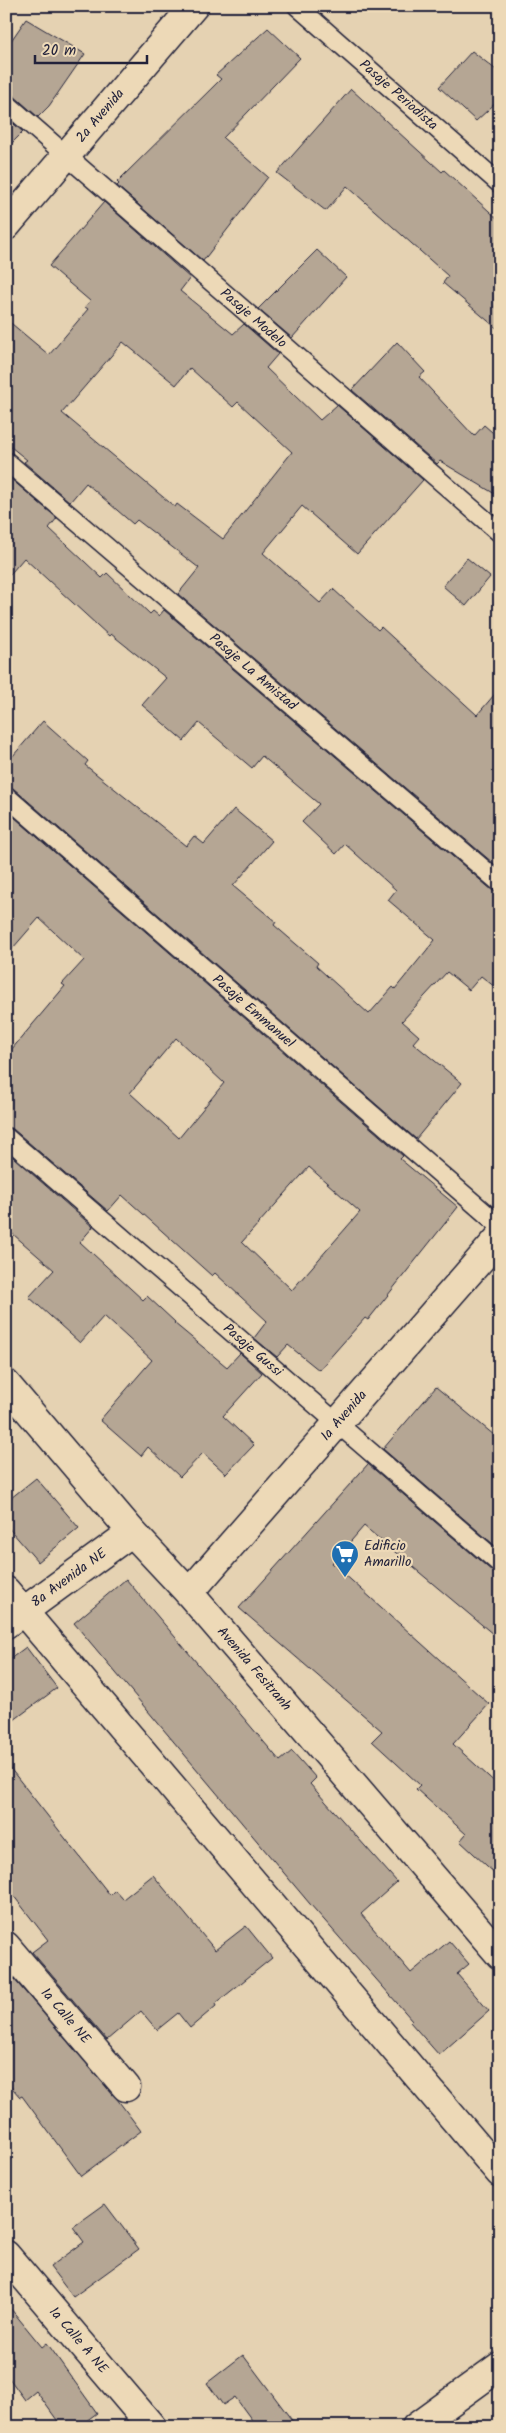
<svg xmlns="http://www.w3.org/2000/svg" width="506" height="2433" font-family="Kalam,sans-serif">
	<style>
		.building { fill: #b5a694; stroke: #22223b; fill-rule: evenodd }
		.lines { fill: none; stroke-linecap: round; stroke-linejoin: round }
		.lane-casing { stroke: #22223b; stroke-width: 21 }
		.street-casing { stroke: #22223b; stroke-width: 31 }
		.secondary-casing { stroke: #22223b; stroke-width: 31 }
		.lane { stroke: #edd9b7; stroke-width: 18 }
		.street { stroke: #edd9b7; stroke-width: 28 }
		.secondary { stroke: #edd9b7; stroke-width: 28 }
		.labels { text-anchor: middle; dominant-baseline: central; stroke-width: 4.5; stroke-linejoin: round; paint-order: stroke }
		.street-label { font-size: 14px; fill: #22223b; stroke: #edd9b7 }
		.poi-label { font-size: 14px; fill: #22223b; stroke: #edd9b7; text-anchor: start }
	</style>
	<rect width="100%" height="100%" fill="#e5d2b2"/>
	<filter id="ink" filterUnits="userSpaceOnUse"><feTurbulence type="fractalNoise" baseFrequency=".02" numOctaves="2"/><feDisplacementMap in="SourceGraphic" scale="10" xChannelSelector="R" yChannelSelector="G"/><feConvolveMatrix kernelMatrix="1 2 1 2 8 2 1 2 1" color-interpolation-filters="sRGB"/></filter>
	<g filter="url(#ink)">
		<path class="building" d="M26 19 85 54 49 106 38 117 13 95 6 93V48Z
			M268 28 300 58 223 138 268 177 203 261 117 186 119 184 117 182 221 79 216 75Z
			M472 51 500 73V99L476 121 439 87Z
			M351 89 442 172 444 170 500 221V331L443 283 448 276 347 186 326 211 277 173Z
			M6 117 23 132 6 149Z
			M104 202 190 278 180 291 233 334 244 324 278 354 266 368 320 420 337 405 423 480 357 554 302 506 263 553 320 603 333 589 378 630 381 627 477 715 500 688V869L178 594 199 568 137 520 133 524 86 483 70 502 24 462 27 460 6 443V319L49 355 88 309 85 307 90 301 49 266ZM123 342 176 385 190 368 233 407 238 402 292 452 223 539 177 504 175 507 62 413Z
			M317 250 346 277 292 338 258 309Z
			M397 342 425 372 419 377 474 436 484 425 500 439V497L440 461 437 464 352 390Z
			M11 479 57 518 49 528 102 578 107 573 150 614 153 611 159 616 164 610 493 891 500 893V991L481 976 469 990 447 972 402 1021 419 1036 413 1043 462 1083 416 1139 13 788 6 786V764L43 721 88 761 85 765 186 846 194 836 204 844 234 809 272 841 233 886 276 922 274 925 318 963 316 966 369 1014 393 987 395 989 435 940 388 900 396 890 345 844 336 854 302 822 319 804 262 756 252 768 199 723 184 741 142 705 166 678 111 634 109 636 24 558 6 579V484Z
			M467 558 490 577 466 606 443 586Z
			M6 810 403 1156 400 1159 458 1207 368 1320 365 1318 319 1370 288 1345 277 1357 254 1338 267 1321 215 1273 212 1276 122 1195 108 1211 13 1129 6 1127V1056L65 986 62 984 84 960 39 918 6 956ZM176 1038 224 1083 179 1138 130 1093ZM309 1167 360 1212 292 1290 242 1242Z
			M6 1151 93 1227 80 1242 143 1300 147 1296 175 1322 174 1323 227 1367 240 1353 262 1373 223 1416 254 1445 226 1474 203 1453 180 1477 148 1447 141 1456 100 1420 152 1360 104 1316 80 1343 29 1297 54 1270 6 1228Z
			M436 1387 500 1440V1550L383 1449Z
			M368 1464 493 1572 500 1574V1640L364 1526 332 1563 489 1704 453 1744 500 1787V1878L460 1841 466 1834 416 1789 420 1785 372 1741 382 1731 239 1608Z
			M36 1478 79 1528 38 1562 6 1525V1502Z
			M126 1579 280 1761 292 1751 316 1778 310 1784 397 1882 361 1914 411 1973 449 1941 469 1964 457 1974 489 2011 439 2055 410 2022 412 2020 310 1904 74 1623Z
			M26 1647 57 1688 6 1726V1662Z
			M6 1763 110 1895 115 1890 123 1899 153 1875 215 1950 246 1926 272 1958 215 2004 216 2006 190 2028 178 2013 157 2030 141 2011 107 2040 32 1952 48 1940 6 1886Z
			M7 1971 117 2099 141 2131 81 2176 22 2096 20 2097 6 2081Z
			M105 2204 139 2249 73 2297 50 2267 84 2242 73 2227Z
			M6 2303 42 2347 47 2343 97 2413 78 2427H62L36 2391 25 2400 6 2374Z
			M243 2355 297 2427H257L235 2397 223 2405 207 2383Z"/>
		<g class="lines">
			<g class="lane-casing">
				<g id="lane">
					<path id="s1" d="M297 6 500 184"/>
					<path id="s2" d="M6 103 500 533"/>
					<path id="s3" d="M6 461 500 883"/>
					<path id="s4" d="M6 796 500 1226"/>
					<path id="s5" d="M6 1137 500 1564"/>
				</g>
			</g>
			<g class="street-casing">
				<g id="street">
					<path id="s6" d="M6 226 194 6"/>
					<path d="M6 1384 132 1532"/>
					<path d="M6 1591 500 2173"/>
					<path id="s7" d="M189 1593 500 1955"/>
					<path id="s8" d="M6 1946 126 2087"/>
					<path id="s9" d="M6 2255 152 2427"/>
					<path d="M416 2427 500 2366"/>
				</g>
			</g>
			<g class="secondary-casing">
				<g id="secondary">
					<path id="s10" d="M6 1624 132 1532 189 1593 500 1237"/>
				</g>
			</g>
			<use href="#lane" class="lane"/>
			<use href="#street" class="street"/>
			<use href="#secondary" class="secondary"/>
		</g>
	</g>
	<defs>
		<g id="supermarket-pin" transform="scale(1.4375)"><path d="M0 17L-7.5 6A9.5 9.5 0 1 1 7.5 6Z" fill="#1f6fb2" stroke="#edd9b7"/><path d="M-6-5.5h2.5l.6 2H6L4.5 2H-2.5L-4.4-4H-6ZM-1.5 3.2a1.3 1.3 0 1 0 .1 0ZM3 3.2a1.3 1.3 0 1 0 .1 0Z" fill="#fff"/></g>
	</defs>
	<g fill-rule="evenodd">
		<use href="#supermarket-pin" x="345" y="1554"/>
	</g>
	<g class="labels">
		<g class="street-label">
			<text stroke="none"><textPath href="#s1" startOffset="135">Pasaje Periodista</textPath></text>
			<text stroke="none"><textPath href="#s6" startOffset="145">2a Avenida</textPath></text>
			<text stroke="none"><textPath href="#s2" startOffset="328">Pasaje Modelo</textPath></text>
			<text stroke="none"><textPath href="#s3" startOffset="325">Pasaje La Amistad</textPath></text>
			<text stroke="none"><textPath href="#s4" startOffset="328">Pasaje Emmanuel</textPath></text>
			<text stroke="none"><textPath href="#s5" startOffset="326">Pasaje Gussi</textPath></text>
			<text stroke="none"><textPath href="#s10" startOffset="475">1a Avenida</textPath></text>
			<text stroke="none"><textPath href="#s10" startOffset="78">8a Avenida NE</textPath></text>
			<text stroke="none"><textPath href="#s7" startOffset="100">Avenida Fesitranh</textPath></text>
			<text stroke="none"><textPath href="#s8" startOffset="92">1a Calle NE</textPath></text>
			<text stroke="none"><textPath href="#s9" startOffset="112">1a Calle A NE</textPath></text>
		</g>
		<g class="poi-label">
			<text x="364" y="1546">Edificio<tspan x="364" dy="16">Amarillo</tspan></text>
		</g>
	</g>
	<rect width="506" height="2433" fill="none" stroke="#edd9b7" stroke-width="25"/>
	<rect x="12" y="12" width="481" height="2408" fill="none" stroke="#22223b" stroke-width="2" filter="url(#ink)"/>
	<path d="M35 55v8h112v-8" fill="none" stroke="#22223b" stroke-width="2.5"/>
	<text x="42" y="55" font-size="15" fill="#22223b" stroke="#edd9b7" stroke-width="4" paint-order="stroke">20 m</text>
</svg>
